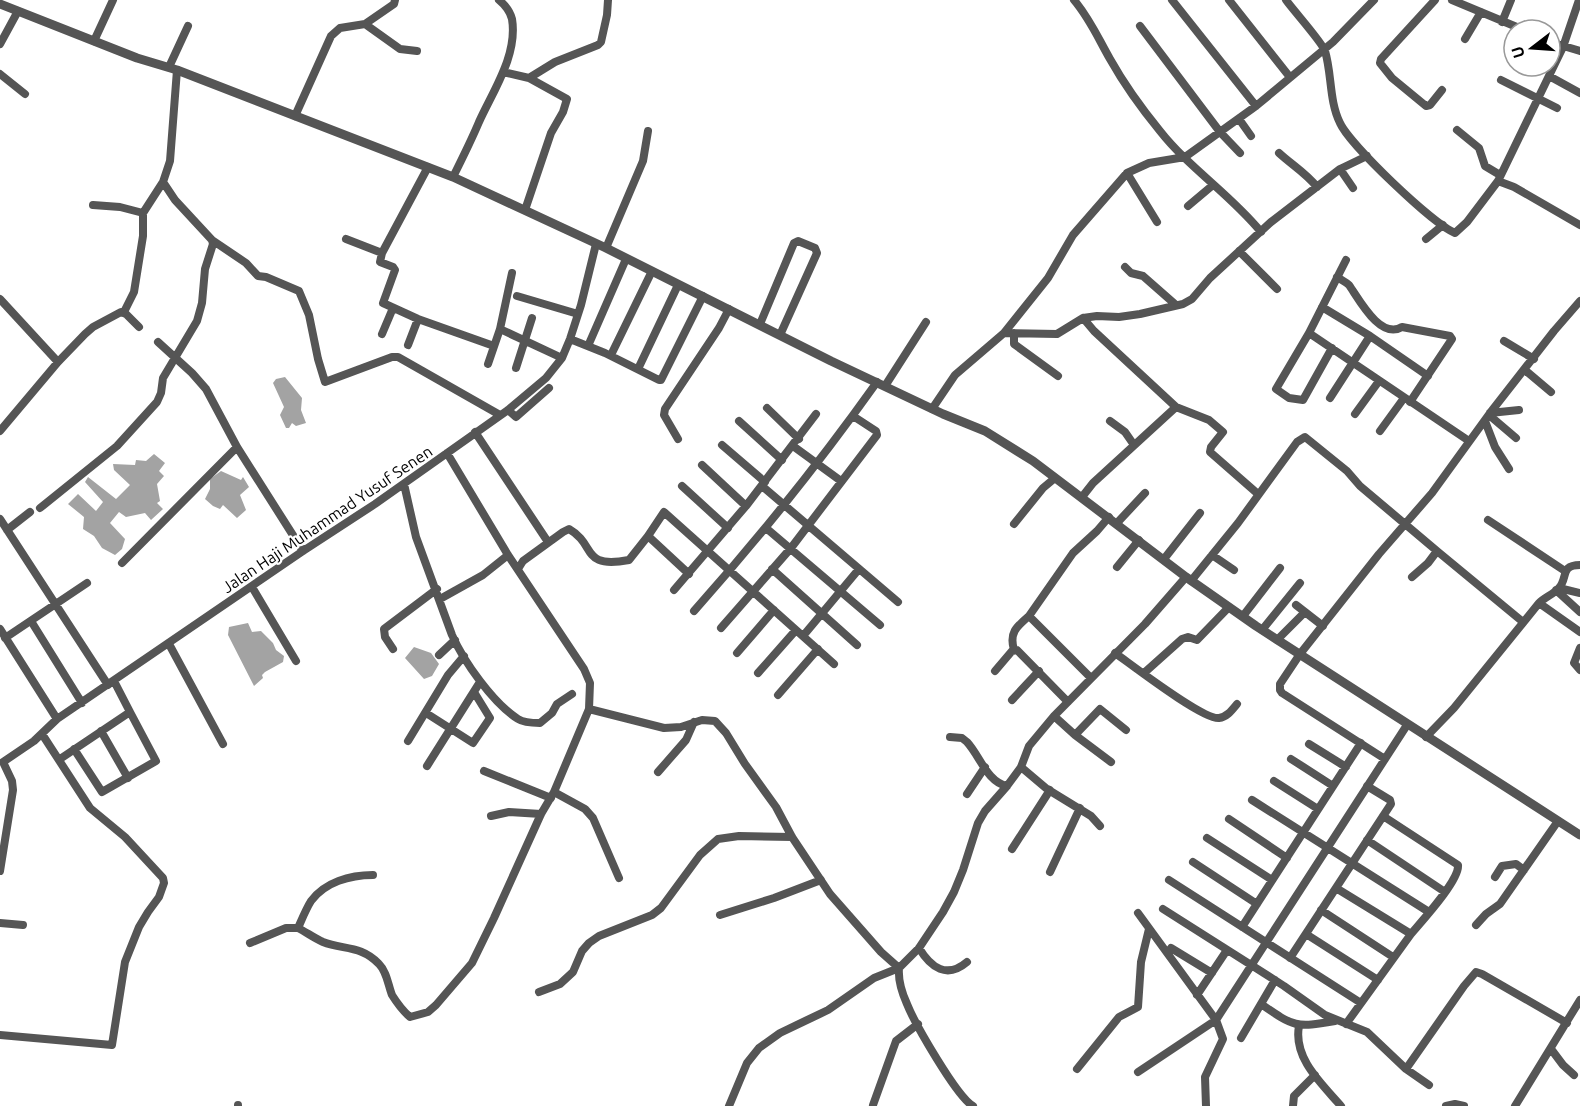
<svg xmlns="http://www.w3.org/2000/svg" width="1580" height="1106" font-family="Ubuntu,sans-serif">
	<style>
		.water { fill: #a3a3a3 }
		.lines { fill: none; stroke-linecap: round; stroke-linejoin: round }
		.minor { stroke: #555; stroke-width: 8 }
		.tertiary { stroke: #555; stroke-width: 9 }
		.labels { text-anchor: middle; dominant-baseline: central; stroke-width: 4.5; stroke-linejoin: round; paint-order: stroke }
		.street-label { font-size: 16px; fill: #000; stroke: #fff }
	</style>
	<rect width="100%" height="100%" fill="#fff"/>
	<path class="water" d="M285 377 302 398 301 410 306 423 296 426 292 423 289 428H286L280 415 284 407 273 383 276 379Z
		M154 454 165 463 159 471 164 476 157 484 160 501 157 503 163 509 151 520 145 513 126 517 119 512 110 523 125 539 122 549 115 555 102 548 94 536 83 529 84 517 68 504 78 494 96 511 103 502 85 482 88 477 116 499 130 485 114 470 113 464 135 465 136 460 146 461Z
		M221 471 241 480 243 477 249 487 240 495 246 510 237 518 223 505 220 509 213 506 205 499 210 489V479Z
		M248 623 252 632 261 631 273 643 276 650 284 656 283 662 265 672 262 675 263 678 254 686 228 635 229 627Z
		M414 647 431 653 439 664 432 676 424 679 405 658Z"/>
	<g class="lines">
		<path class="minor" d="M1074 0C1090 19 1098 38 1110 59 1124 84 1142 109 1160 131 1189 168 1231 195 1261 232
			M1172 0 1256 106
			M1229 0 1289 76
			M1286 0C1293 10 1322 42 1325 51 1332 74 1329 101 1340 123 1350 145 1433 224 1455 233L1467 222 1498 181 1563 47 1579 0
			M1435 0 1381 59 1380 63 1392 78 1426 106 1430 105 1442 90
			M1452 0 1524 30
			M1502 22 1511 0
			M365 24 400 49 417 51
			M1140 26 1220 132 1240 153
			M1465 39 1481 12
			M94 41 113 0
			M1550 42 1580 51
			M0 44 18 11
			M169 67 188 26
			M503 72 529 78 555 62 598 45 601 42 607 15 608 0
			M0 74 25 94
			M1549 76 1580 93
			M1501 80 1557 108
			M295 116 331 36 340 28 365 24 394 4 395 0
			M1239 119 1251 136
			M1457 130 1479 148 1485 166 1500 175
			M1279 153C1292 165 1306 173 1317 187
			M428 167 382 253 380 262 393 267 395 270 383 303 418 319 494 346
			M1340 169 1353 188
			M1127 173 1157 222
			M453 177C462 159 471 141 479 122 493 91 518 55 512 19 510 11 505 5 499 0
			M1498 181 1514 187 1580 225
			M93 205 120 207 143 213
			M1188 206 1213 185
			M525 210 551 133 563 112 567 99 529 78
			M346 239 382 253
			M1426 239 1443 225
			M212 240 246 263 258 276 266 277 299 291 309 315 318 359 325 382 392 357H398L500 415
			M606 248 643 161 648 131
			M1239 251 1277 289
			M1346 260 1309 333 1469 441
			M1125 267 1131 273 1143 276 1176 305
			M1337 277C1341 280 1346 282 1349 285 1359 299 1380 340 1402 327L1450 336 1452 339 1410 402
			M517 296 578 314
			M0 299 58 362
			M1322 307 1370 336
			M124 312 134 292 143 236V213L163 182 170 161 177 70
			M1083 318 1094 331 1176 407 1209 420 1223 432 1211 447 1210 452 1258 494
			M760 324 794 243 798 241 815 248 817 253 780 335
			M500 329 562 358
			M1004 333 1048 278 1073 235 1127 173 1149 163 1185 157 1256 106 1333 42 1374 0
			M1014 333V344L1058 376
			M1309 333 1276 389 1289 398 1303 400 1332 348
			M382 334 393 308
			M570 339 605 353 659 380H661L703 296
			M1504 341 1534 359
			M158 342 192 373 206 389 237 447 303 551
			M408 345 418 319
			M588 346 626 259
			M611 355 652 271
			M488 364 500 329 512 273
			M516 368 532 318
			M638 369 678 285
			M1525 370 1551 392
			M885 386 926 322
			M1330 398 1370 336 1428 376
			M767 408 799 439
			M932 409 955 375 1004 333 1057 334 1083 318 1097 316 1119 317 1140 314 1183 304 1192 299 1210 278 1271 222 1340 169 1367 156
			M508 410 516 417 549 388
			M1490 413 1519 410
			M1355 414 1379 381
			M1489 415 1516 438
			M739 421 782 460
			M1110 421 1125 432 1134 445
			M1485 421 1495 447 1509 469
			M0 431 58 362 85 334 93 327 121 312 126 314 139 327
			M1380 431 1404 398
			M475 432 548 542
			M678 439 664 415 665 409 719 328 729 309
			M722 445 765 482
			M793 446 841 481
			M702 465 746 506
			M404 484 416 537 452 635C464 662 493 703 518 719 524 723 533 723 540 723L552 713 557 704 572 694
			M682 486 728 528
			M762 486 898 602
			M1082 497 1093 483 1176 407
			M40 508 117 446 157 402 161 393 163 378 197 321 202 303 205 269 213 244 212 240 175 200 163 182
			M0 519 108 685
			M1488 520 1565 571
			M1117 523 1145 493
			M1014 524 1043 488 1055 478
			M766 528 880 625
			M7 530 30 512
			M648 536 689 574
			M1437 551 1523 622
			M1212 555 1234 570
			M1164 559 1200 513
			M122 563 237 447
			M1117 567 1139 540
			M518 569 523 561 563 532 569 529C597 545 580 569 629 560L648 536 664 512 834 664
			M772 569 857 645
			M1191 581 1238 523 1297 442 1305 437 1347 471 1360 486 1437 551 1428 563 1412 577
			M252 587 296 661
			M1559 588 1580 593
			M674 590 746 506 816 414
			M1556 590 1580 612
			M440 599 483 575 508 555
			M1539 603C1545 597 1554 594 1559 588 1568 578 1560 565 1580 565
			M1296 605 1323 626
			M694 611C759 538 820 462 877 382
			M1243 616 1280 568
			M31 621 82 703
			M721 628 791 548 877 435 876 431 853 416
			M0 629 57 719
			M1262 630 1300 583
			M803 636 859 569
			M5 638 87 583
			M1277 640 1305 612
			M169 644 223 744
			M1580 648 1574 663 1580 670
			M393 649 385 637 384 629 437 589
			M1014 650C1009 633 1016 627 1029 616
			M737 653 774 610
			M1115 653C1132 665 1203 720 1219 718 1227 717 1232 710 1237 704
			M439 655 455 640
			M995 671 1012 651 1017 650 1068 702
			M758 673 796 630
			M1144 673 1182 639 1188 637 1197 640 1229 607
			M1091 678 1029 616 1073 553 1097 531 1109 517
			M114 681 130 712
			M778 695 818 649
			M1012 700 1039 671
			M589 709 664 728 681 727 702 720 715 721 726 733 745 764 776 807 792 837 830 894 881 952 899 968 874 978 828 1010 780 1033 759 1048 747 1063 729 1106
			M426 713 473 743 490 718 474 692
			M1054 716 1075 735 1111 762
			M101 731 128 778
			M1075 735 1100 709 1126 730
			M950 737 962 738 967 742C980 756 987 782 1007 786
			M1426 737 1454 708 1539 603 1580 632
			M408 741 448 675 464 656
			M1309 744 1346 767
			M60 759 130 712 156 761 102 792 74 749
			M1291 759 1333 786
			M1385 759 1282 693 1280 690V684L1300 654 1379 554 1432 493 1490 413 1554 331 1580 301
			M3 762 34 741 57 719 303 551 375 504 508 410 546 378 562 358 570 339 581 305 596 244
			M427 766 480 682
			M1021 767 1047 789 1091 816 1100 826
			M484 771 551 798
			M658 772 686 740 694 722
			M1274 781 1318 809
			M554 792 585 809 593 818 619 878
			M967 794 985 767
			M1252 800 1429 912
			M491 816 509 812 541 814
			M1229 819 1287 858
			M1207 838 1272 880
			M1367 840 1445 892
			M1012 849 1050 790
			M1193 862 1257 904
			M0 871 13 790 12 781 3 762
			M1050 872 1080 808
			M373 875C350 875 325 882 311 901 306 909 302 919 298 928 306 932 314 938 323 942 343 950 361 945 379 964 387 972 388 985 392 995 397 1003 403 1011 410 1017L428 1012 436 1005 472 963 494 918 541 814 554 792 589 709 590 683 584 669 508 555 447 453
			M1495 877 1502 866 1516 864 1524 870
			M1169 880 1361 1003
			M1336 888 1411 934C1421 922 1460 880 1458 865L1383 816
			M1163 909 1284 986 1325 1015 1367 1032 1406 1069 1429 1085
			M1321 910 1393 957
			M1138 913 1216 1020 1223 1039 1205 1077 1206 1106
			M720 915 774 898 821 880
			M0 923 23 925
			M1476 925 1486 914 1500 904 1558 821
			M1242 927 1361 743
			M1306 934 1378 980
			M250 943 286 928H298
			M919 948C931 968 947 979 967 962
			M1171 948 1212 973
			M1290 958 1391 804 1390 800 1367 786
			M539 992 560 984 573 972 582 951 589 943 599 936 652 915 661 908 700 855 718 839 739 836 792 837
			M1197 995 1227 950
			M1261 1004C1294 1027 1296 1028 1335 1021
			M1346 1024 1411 934
			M1299 1026C1293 1058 1321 1083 1341 1106
			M0 1035 112 1045 125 962 139 927 148 912 159 897 164 883 163 878 125 837 90 808 42 734
			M1241 1038 1275 980
			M1551 1049 1563 1065 1574 1075
			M1077 1069 1119 1017 1138 1007 1141 962 1149 929
			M1406 1069 1464 986 1476 972 1482 974 1567 1023
			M1138 1072 1216 1020 1407 725
			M873 1105 896 1041 918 1024
			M238 1106V1105
			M973 1106C957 1097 915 1024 907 1004 902 993 898 980 899 968L919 948 943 912 954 892 963 870 978 823 985 811 1007 786 1021 767 1029 746 1054 716 1145 624 1186 577
			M1293 1106 1294 1096 1315 1075
			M1446 1106 1455 1104 1464 1106
			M1515 1106 1580 1000"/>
		<path class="tertiary" d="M0 4 137 58 177 70 453 177 606 248 831 361 943 414 985 431 1033 461 1186 577 1256 626 1580 835"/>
	</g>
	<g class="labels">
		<g class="street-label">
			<text transform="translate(327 519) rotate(-34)">Jalan Haji Muhammad Yusuf Senen</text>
		</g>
	</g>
	<g transform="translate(1532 48) rotate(253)"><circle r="28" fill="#ffffff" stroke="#999999" stroke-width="1.5"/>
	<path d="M0-4.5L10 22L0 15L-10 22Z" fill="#000000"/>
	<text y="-9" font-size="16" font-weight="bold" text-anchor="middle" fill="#000000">U</text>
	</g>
</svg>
